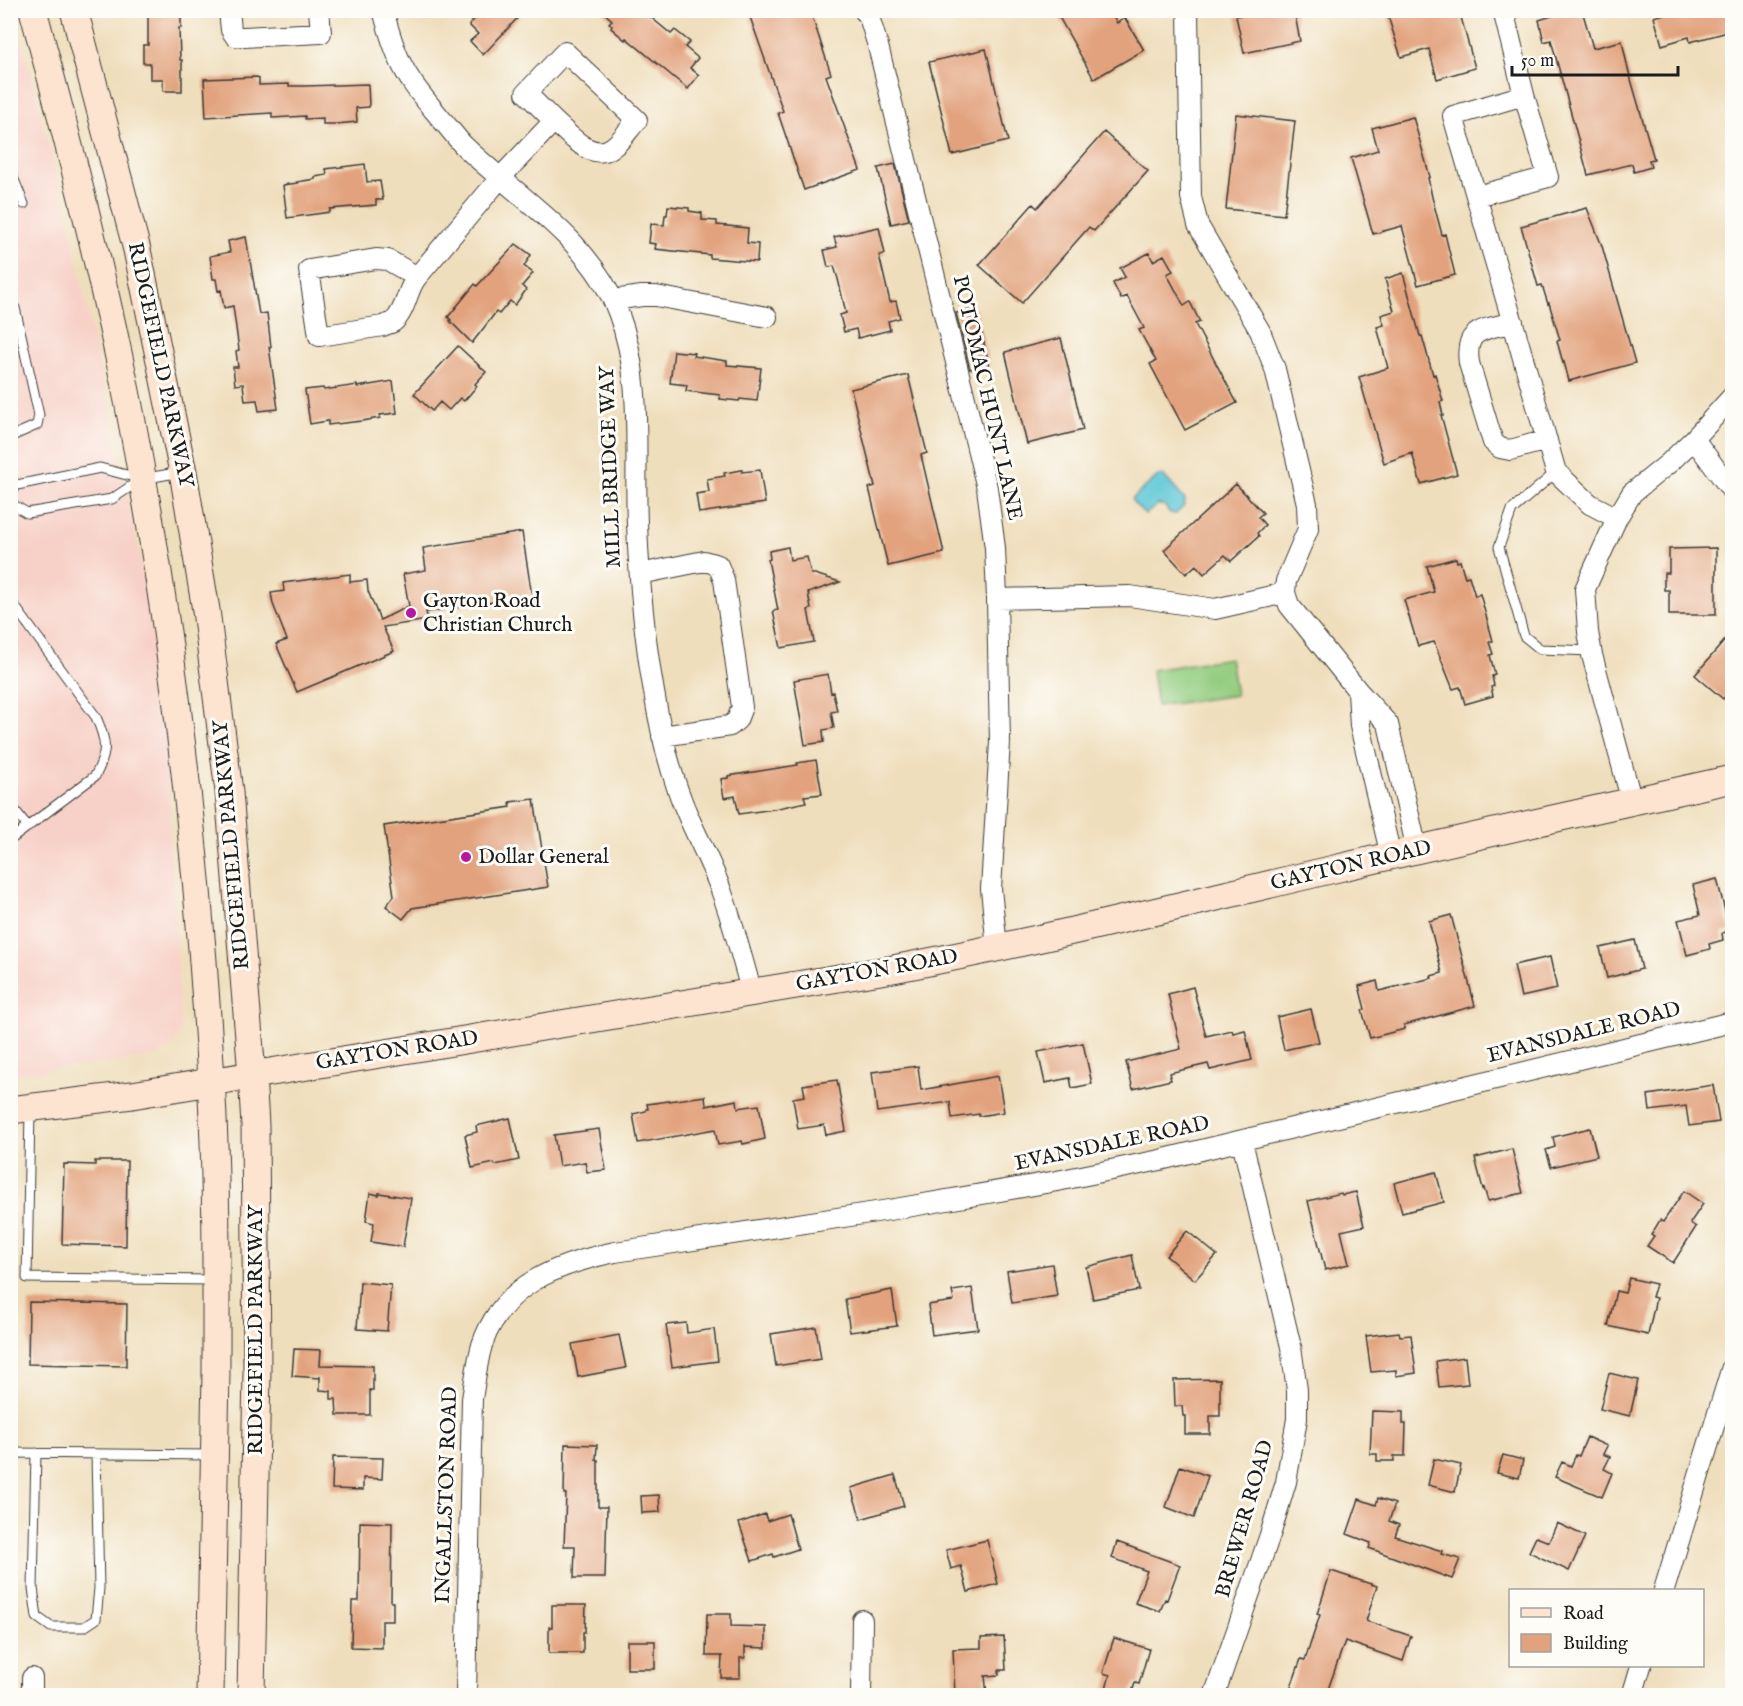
<svg xmlns="http://www.w3.org/2000/svg" width="1743" height="1706" font-family="'IM FELL English',serif">
	<style>
		.built { fill: #f7d1c8 }
		.green { fill: #95ce82; stroke: #58754f; stroke-width: 1.5 }
		.water { fill: #5ec8d7; stroke: #3d727a; stroke-width: 1.5 }
		.building { fill: #e2a27d }
		.lines { fill: none; stroke-linecap: round; stroke-linejoin: round }
		.lane-casing { stroke: #3c3934; stroke-width: 11 }
		.street-casing { stroke: #3c3934; stroke-width: 22 }
		.secondary-casing { stroke: #3c3934; stroke-width: 29 }
		.lane { stroke: #fff; stroke-width: 9 }
		.street { stroke: #fff; stroke-width: 20 }
		.secondary { stroke: #fde4d1; stroke-width: 27 }
		.poi-dot { fill: #b5179e; stroke: #fdfcf7; stroke-width: 2 }
		.labels { text-anchor: middle; dominant-baseline: central; stroke-width: 6; stroke-linejoin: round; paint-order: stroke }
		.street-label { font-size: 21px; fill: #1c1c1c; stroke: #fdfcf7 }
		.poi-label { font-size: 21px; fill: #1c1c1c; stroke: #fdfcf7; text-anchor: start }
	</style>
	<rect width="100%" height="100%" fill="#fdfcf7"/>
	<filter id="ink" filterUnits="userSpaceOnUse"><feTurbulence type="fractalNoise" baseFrequency=".0167" numOctaves="2"/><feDisplacementMap in="SourceGraphic" scale="12" xChannelSelector="R" yChannelSelector="G"/><feConvolveMatrix kernelMatrix="1 2 1 2 8 2 1 2 1" color-interpolation-filters="sRGB"/></filter>
	<filter id="wash" filterUnits="userSpaceOnUse"><feTurbulence type="fractalNoise" baseFrequency=".008" numOctaves="4" result="noise"/><feDisplacementMap in="SourceGraphic" scale="24" xChannelSelector="R" yChannelSelector="G"/><feGaussianBlur stdDeviation="1.35" result="paint"/><feColorMatrix in="noise" values="0 0 0 0 0 0 0 0 0 0 0 0 0 0 0 0 0 1.4 0 .05"/><feComposite in="paint" operator="in"/></filter>
	<g filter="url(#wash)">
		<rect width="100%" height="100%" fill="#efdebc"/>
		<path class="built" d="M10 11H14L69 223 144 575 170 758 169 820 181 1029 172 1047 155 1057 11 1074Z"/>
		<path class="green" d="M1230 658 1236 695 1157 706 1152 670Z"/>
		<path class="water" d="M1161 475 1165 477 1185 500 1184 506 1176 514 1170 513 1164 505H1157L1146 514H1144L1133 502 1132 499 1158 476Z"/>
		<g id="blocks">
			<path class="building" d="M148 10H181V28H179L180 60H182V91H163V79H150V63H143V45H148Z
				M483 10H525L483 55 470 41 478 34 469 25Z
				M601 10H642L671 34 675 30 690 42 685 47 698 58 690 68 699 75 688 89 626 38 625 40 611 28 612 26 609 23 612 20Z
				M767 10H810L831 74 826 76 860 170 804 190 778 113 783 111 750 17Z
				M1055 10H1110L1117 23 1125 18 1144 50 1094 79Z
				M1245 10H1294L1300 41 1244 53 1236 16 1246 14Z
				M1386 10H1459L1475 68 1437 79 1429 49 1401 57Z
				M1571 10H1582L1593 48 1622 41 1628 69 1654 159 1649 160 1651 167 1634 172 1632 164 1588 175 1551 40 1544 42 1539 20Z
				M1677 10H1732V31L1690 42 1689 37 1662 45 1654 17Z
				M986 49 1008 141 952 155 929 62Z
				M257 77 259 78V85L289 84V86H305L368 84 369 107 356 108 357 122 336 124H323V118L305 119V116L272 118V113L206 117 204 79Z
				M1236 114 1295 121 1284 215 1226 209Z
				M1413 117 1430 177 1428 178 1432 197 1442 235 1445 234 1455 275 1418 285 1402 226 1373 234 1351 158 1378 150 1372 128Z
				M1104 132 1148 171 1094 231 1089 227 1022 303 979 265 1033 204 1037 208Z
				M365 164 367 182 380 181 383 200H376V205L330 209V212L287 218 283 185 298 183 297 182 315 179V177L327 175 326 169Z
				M895 164 909 220 891 224 878 168Z
				M668 206 689 208V211L702 213V220L717 221V225L748 228 747 243 758 244 757 262 710 258V255L655 249 656 244 649 243 651 224 664 225 665 215H667Z
				M1587 208 1602 246 1635 363 1569 381 1564 362 1563 363 1557 341 1560 340 1549 303 1548 304 1542 285 1538 286 1521 226Z
				M879 227 885 254 879 255 887 289 890 302 896 301 900 318 888 321 890 330 858 338 856 329 844 332 840 315 846 313 838 279 834 266 828 267 824 250 837 247 834 237Z
				M246 237 259 314 267 313 271 347H269L278 409 259 411 257 400 245 401 243 384 235 385 233 367H238L236 351 239 350 233 306 224 308 221 290 218 291 216 279H213L210 256 230 252 228 241Z
				M516 244 531 255 524 266 533 273 522 286 526 290 515 305 510 301 499 314 496 312 472 343 450 321 451 320 448 317 475 284 477 286Z
				M1149 253 1153 261 1164 255 1173 271 1167 274 1184 306 1190 302 1200 322 1195 324 1237 403 1185 430 1150 364 1156 361 1139 330 1144 328 1127 296 1121 299 1113 283 1125 277 1120 268Z
				M1403 273 1420 336H1422L1433 375 1435 374 1443 401 1440 402 1443 415H1441L1457 474 1421 484 1412 453 1384 463 1359 377 1388 368 1377 327 1384 325 1381 315 1394 311 1385 279Z
				M976 309 989 365 970 369 956 313Z
				M1061 338 1083 430 1027 444 1005 352Z
				M458 346 486 372 475 384 477 386 464 401 460 398 449 410 440 402 432 411 414 394Z
				M674 351 694 353 693 356 727 361V365L761 368 757 401 740 399 739 401 720 399V395L686 391 687 385 670 383Z
				M908 375 927 453 921 455 944 553 888 566 869 488 875 486 851 389Z
				M393 381 397 413 380 415V418L362 421 328 425V421L310 424 305 390 323 388 324 390 357 385V387Z
				M742 470V472L760 470 765 503 699 513 696 494 709 492 707 479 725 476 724 473Z
				M1236 484 1263 513 1258 517 1265 525 1257 533 1259 536 1231 561 1225 555 1204 574 1196 565 1186 574 1164 550Z
				M522 532 532 596 426 612 428 620 383 627 394 651 297 692 276 644 287 640 273 604 271 593 284 591 283 583 350 574V582L367 580 368 591 380 620 409 606 403 574 426 570 423 548Z
				M788 547 790 560 807 557 811 574H815L840 582 808 593 811 609 808 610 814 642 781 648 773 611 778 610 768 560 770 559 769 551Z
				M1716 548V615H1669V590H1664V573H1669V549Z
				M1456 558 1457 562 1460 561 1465 577 1469 576 1475 596 1480 594 1493 641 1489 642 1493 654 1490 655 1495 675 1492 676 1494 686 1491 687 1493 696 1465 704 1460 687 1453 689 1434 642 1418 646 1404 600 1434 592 1427 566Z
				M1732 632V688L1723 699 1695 675Z
				M828 674 831 693 833 692 837 711 831 712 834 728 823 730 824 742 805 745 794 680Z
				M816 760 822 794 804 796 806 802 774 809 739 814 735 796 724 798 721 779 728 778V776L798 765 797 763Z
				M534 799 548 887 412 908 403 919 386 906 394 896 384 826 511 807 510 802Z
				M1717 879 1730 931 1722 933 1723 940 1709 944 1710 949 1687 955 1678 920 1700 915 1693 885Z
				M1451 915 1475 1006 1404 1025 1405 1029 1370 1038 1362 1010 1365 1009 1359 986 1377 981 1379 991 1432 978 1431 976 1442 973 1429 921Z
				M1635 940 1642 969 1607 978 1600 948Z
				M1550 957 1557 989 1521 997 1514 965Z
				M1193 987 1206 1036 1232 1030 1233 1033 1245 1030 1252 1060 1210 1070 1208 1064 1169 1073 1171 1080 1133 1089 1126 1062 1181 1049 1168 994Z
				M1311 1009 1319 1042 1284 1050 1277 1017Z
				M1083 1043 1092 1084 1072 1088 1070 1078 1045 1083 1038 1052Z
				M918 1066 921 1090 998 1076 1004 1112 979 1116V1114L952 1118 950 1102 877 1112 872 1072Z
				M837 1080 846 1131 826 1135 824 1125 798 1129 793 1098 805 1096 803 1085Z
				M1713 1085 1719 1122 1689 1126 1686 1106 1650 1111 1648 1095Z
				M705 1096 706 1106 737 1100 738 1108 759 1105 765 1139 743 1144 742 1141 718 1145 715 1129 638 1143 633 1114 646 1111V1109H648L647 1104Z
				M510 1118 519 1160 495 1165 494 1163 472 1168 465 1135 477 1132 476 1126Z
				M1590 1128 1597 1156 1551 1167 1546 1150 1555 1147 1553 1137Z
				M599 1129 606 1170 587 1172 585 1162 559 1166 554 1135Z
				M1512 1149 1523 1193 1488 1201 1484 1188 1483 1189 1475 1158Z
				M95 1161H127L126 1246 62 1244 64 1164 95 1165Z
				M1436 1172 1444 1202 1402 1213 1394 1183Z
				M1684 1191 1703 1204 1690 1223 1696 1227 1673 1263 1647 1246 1654 1236 1651 1235 1660 1220 1663 1222Z
				M1356 1192 1364 1226 1341 1231 1349 1264 1325 1270 1308 1201 1341 1193 1342 1195Z
				M370 1193 379 1195V1193L411 1198 403 1247 371 1242 374 1223 366 1221Z
				M1187 1231 1217 1255 1195 1280 1166 1256Z
				M1132 1255 1139 1290 1093 1299 1086 1267Z
				M1052 1264 1057 1296 1012 1303 1007 1271Z
				M1629 1278 1656 1284 1652 1297 1656 1298 1648 1335 1608 1326 1616 1291 1625 1293Z
				M360 1282 391 1285 387 1331 357 1329Z
				M972 1288 978 1329 932 1335 928 1305 954 1301 952 1291Z
				M892 1290 897 1326 850 1332 845 1299Z
				M29 1302 127 1304 126 1366 28 1364Z
				M686 1323 687 1333 714 1329 718 1361 672 1367 666 1325Z
				M816 1327 821 1359 776 1366 771 1334Z
				M1399 1332 1400 1336 1411 1335 1416 1373 1396 1376V1370L1371 1372 1366 1336Z
				M619 1335 626 1368 578 1377 572 1344Z
				M294 1349 321 1350 320 1365 373 1366V1390H370V1415H337L336 1399H331V1391L320 1390V1376V1378L292 1376Z
				M1465 1357 1468 1384 1439 1387 1436 1361Z
				M1609 1373 1638 1380 1630 1416 1600 1409Z
				M1220 1379V1416H1210V1434H1185V1416H1183L1182 1406H1175L1174 1380Z
				M1372 1411 1403 1412V1424H1406L1405 1456H1394V1461H1377V1454H1370Z
				M1587 1437 1607 1446 1603 1454 1610 1457 1604 1469 1612 1473 1602 1497 1555 1477 1562 1462 1571 1466 1576 1455 1579 1456Z
				M565 1444 597 1445 596 1460H598V1507H607L605 1578H574L575 1546H564L566 1494H564Z
				M1503 1455 1523 1460 1519 1478 1497 1473Z
				M333 1457 383 1458 382 1479 363 1478V1490L332 1489Z
				M1434 1459 1461 1465 1455 1492 1428 1485Z
				M1180 1466 1208 1476 1194 1518 1166 1507Z
				M895 1475 904 1506 861 1519 851 1488Z
				M659 1495 660 1512 642 1513 641 1496Z
				M1378 1498 1395 1504 1389 1521 1399 1525 1395 1536 1442 1551 1441 1554 1460 1559 1452 1579 1369 1548 1371 1543 1347 1534 1359 1499 1376 1505Z
				M765 1514 767 1521 788 1514 798 1549 774 1557 773 1554 752 1561 739 1523Z
				M360 1522 392 1523 391 1602H393V1621H382V1648L351 1647 352 1601H359Z
				M1557 1523 1585 1536 1569 1571 1529 1552 1536 1537 1549 1542Z
				M987 1540 998 1584 968 1592 961 1566 951 1569 946 1550Z
				M1117 1542 1180 1565 1167 1600 1165 1599 1160 1611 1135 1603 1147 1571 1112 1558Z
				M1331 1571 1377 1586 1366 1621 1411 1636 1403 1661 1345 1641 1326 1695H1306L1290 1690 1301 1659 1305 1660 1320 1615 1317 1614Z
				M552 1605H586L585 1632H583V1653H549V1627H552Z
				M707 1614H731V1626L766 1627V1648L745 1647V1658H740V1678H721L722 1656H706Z
				M1004 1637 1006 1670H999V1675L985 1676 987 1695H955L953 1649 981 1648V1638Z
				M1114 1638 1149 1649 1139 1684 1135 1683 1131 1695H1104L1110 1675 1103 1673Z
				M627 1641H655V1669H627Z"/>
		</g>
	</g>
	<g filter="url(#ink)">
		<use href="#blocks" fill-opacity="0" stroke="#3c3934" stroke-width="1.5"/>
		<g class="lines">
			<g class="lane-casing">
				<path id="lane" d="M10 170 24 204
					M10 304 15 308 39 415 37 425 10 437
					M1556 472 1512 510 1499 547 1524 636 1540 649 1592 651
					M10 495 17 485 100 468 142 479 181 472
					M10 503 27 513 112 499 140 480
					M10 600 96 717C107 742 108 752 95 776L10 840
					M10 804 28 827
					M30 1110 27 1278 214 1280
					M10 1453 212 1455
					M36 1453 33 1588 37 1617 51 1627H84L96 1619 99 1588 96 1454"/>
			</g>
			<g class="street-casing">
				<path id="street" d="M229 10 231 30 235 36 244 37 321 33 319 10
					M383 10C388 29 394 50 403 67 413 87 428 103 442 120 449 128 456 137 463 145 517 197 590 239 618 312 644 379 634 453 637 523 639 579 644 636 654 692 661 735 671 778 689 818 700 843 713 867 722 893 734 926 742 959 752 993
					M864 10 870 20 878 46 987 488 995 548 997 599 1000 742 991 889 997 948
					M1188 10 1191 197 1198 225 1260 331 1275 369 1307 504 1308 529 1286 581 1285 593 1289 605 1358 691
					M1503 10 1524 95 1453 116 1556 472 1590 504 1617 518
					M1477 196 1548 177 1524 95
					M417 277 388 260 376 259 309 270 319 336 383 326C386 324 390 324 393 322 406 312 407 288 417 277L501 177 554 121 526 93 565 52 637 120C629 129 623 139 614 146 593 164 569 134 554 121
					M613 300 642 296H656L767 317
					M1513 322C1485 330 1464 327 1469 363L1493 442 1500 448 1510 450 1547 440
					M1694 439 1732 491
					M640 574 704 561 718 565 724 580 742 707 737 720 730 726 662 736
					M997 599 1130 596 1215 609 1285 593
					M1632 802 1592 655 1588 632 1585 589 1617 518 1632 493 1669 463 1694 439 1732 397
					M1391 856 1360 726 1358 691 1388 724 1417 850
					M1664 1590 1732 1367
					M32 1696V1678
					M466 1696 472 1399C475 1381 477 1362 482 1345 502 1284 558 1264 615 1252L889 1210 1057 1181 1160 1160 1732 1022
					M861 1696 862 1620
					M1214 1696 1271 1532 1286 1482 1297 1419V1390L1291 1347 1242 1141
					M1632 1696 1641 1666"/>
			</g>
			<g class="secondary-casing">
				<path id="secondary" d="M33 10C68 140 102 270 128 401 172 625 198 852 211 1080 217 1176 216 1274 216 1371 215 1479 213 1587 210 1696
					M74 10 137 250 183 472 206 610 229 792 252 1075 255 1125 257 1370 251 1696
					M10 1110 132 1095 893 969C1040 941 1185 904 1330 870 1464 838 1598 809 1732 779"/>
			</g>
			<use href="#lane" class="lane"/>
			<use href="#street" class="street"/>
			<use href="#secondary" class="secondary"/>
		</g>
	</g>
	<g class="poi-dot">
		<circle cx="411" cy="613" r="6"/>
		<circle cx="466" cy="857" r="6"/>
	</g>
	<g class="labels">
		<g class="street-label">
			<text transform="translate(160 365) rotate(78)">RIDGEFIELD PARKWAY</text>
			<text transform="translate(987 398) rotate(77)">POTOMAC HUNT LANE</text>
			<text transform="translate(611 467) rotate(-92)">MILL BRIDGE WAY</text>
			<text transform="translate(232 845) rotate(-95)">RIDGEFIELD PARKWAY</text>
			<text transform="translate(1351 866) rotate(-13)">GAYTON ROAD</text>
			<text transform="translate(877 971) rotate(-10)">GAYTON ROAD</text>
			<text transform="translate(1584 1033) rotate(-14)">EVANSDALE ROAD</text>
			<text transform="translate(397 1051) rotate(-9)">GAYTON ROAD</text>
			<text transform="translate(1112 1144) rotate(-12)">EVANSDALE ROAD</text>
			<text transform="translate(256 1330) rotate(-90)">RIDGEFIELD PARKWAY</text>
			<text transform="translate(447 1495) rotate(-88)">INGALLSTON ROAD</text>
			<text transform="translate(1245 1519) rotate(-74)">BREWER ROAD</text>
		</g>
		<g class="poi-label">
			<text x="423" y="601">Gayton Road<tspan x="423" dy="24">Christian Church</tspan></text>
			<text x="478" y="857">Dollar General</text>
		</g>
	</g>
	<rect width="1743" height="1706" fill="none" stroke="#fdfcf7" stroke-width="36"/>
	<rect x="1509" y="1589" width="195" height="78" fill="#fdfcf7" stroke="#a3a29f" stroke-width="1.5"/>
	<rect x="1521" y="1608" width="30" height="9" fill="#fde4d1" stroke="#a3a29f" stroke-width="1.5"/>
	<text x="1563" y="1619" font-size="18" fill="#1c1c1c">Road</text>
	<rect x="1521" y="1634" width="30" height="18" fill="#e2a27d" stroke="#a3a29f" stroke-width="1.5"/>
	<text x="1563" y="1649" font-size="18" fill="#1c1c1c">Building</text>
	<path d="M1512 66v9h166v-9" fill="none" stroke="#1c1c1c" stroke-width="3"/>
	<text x="1521" y="66" font-size="18" fill="#1c1c1c" stroke="#fdfcf7" stroke-width="4.5" paint-order="stroke">50 m</text>
</svg>
